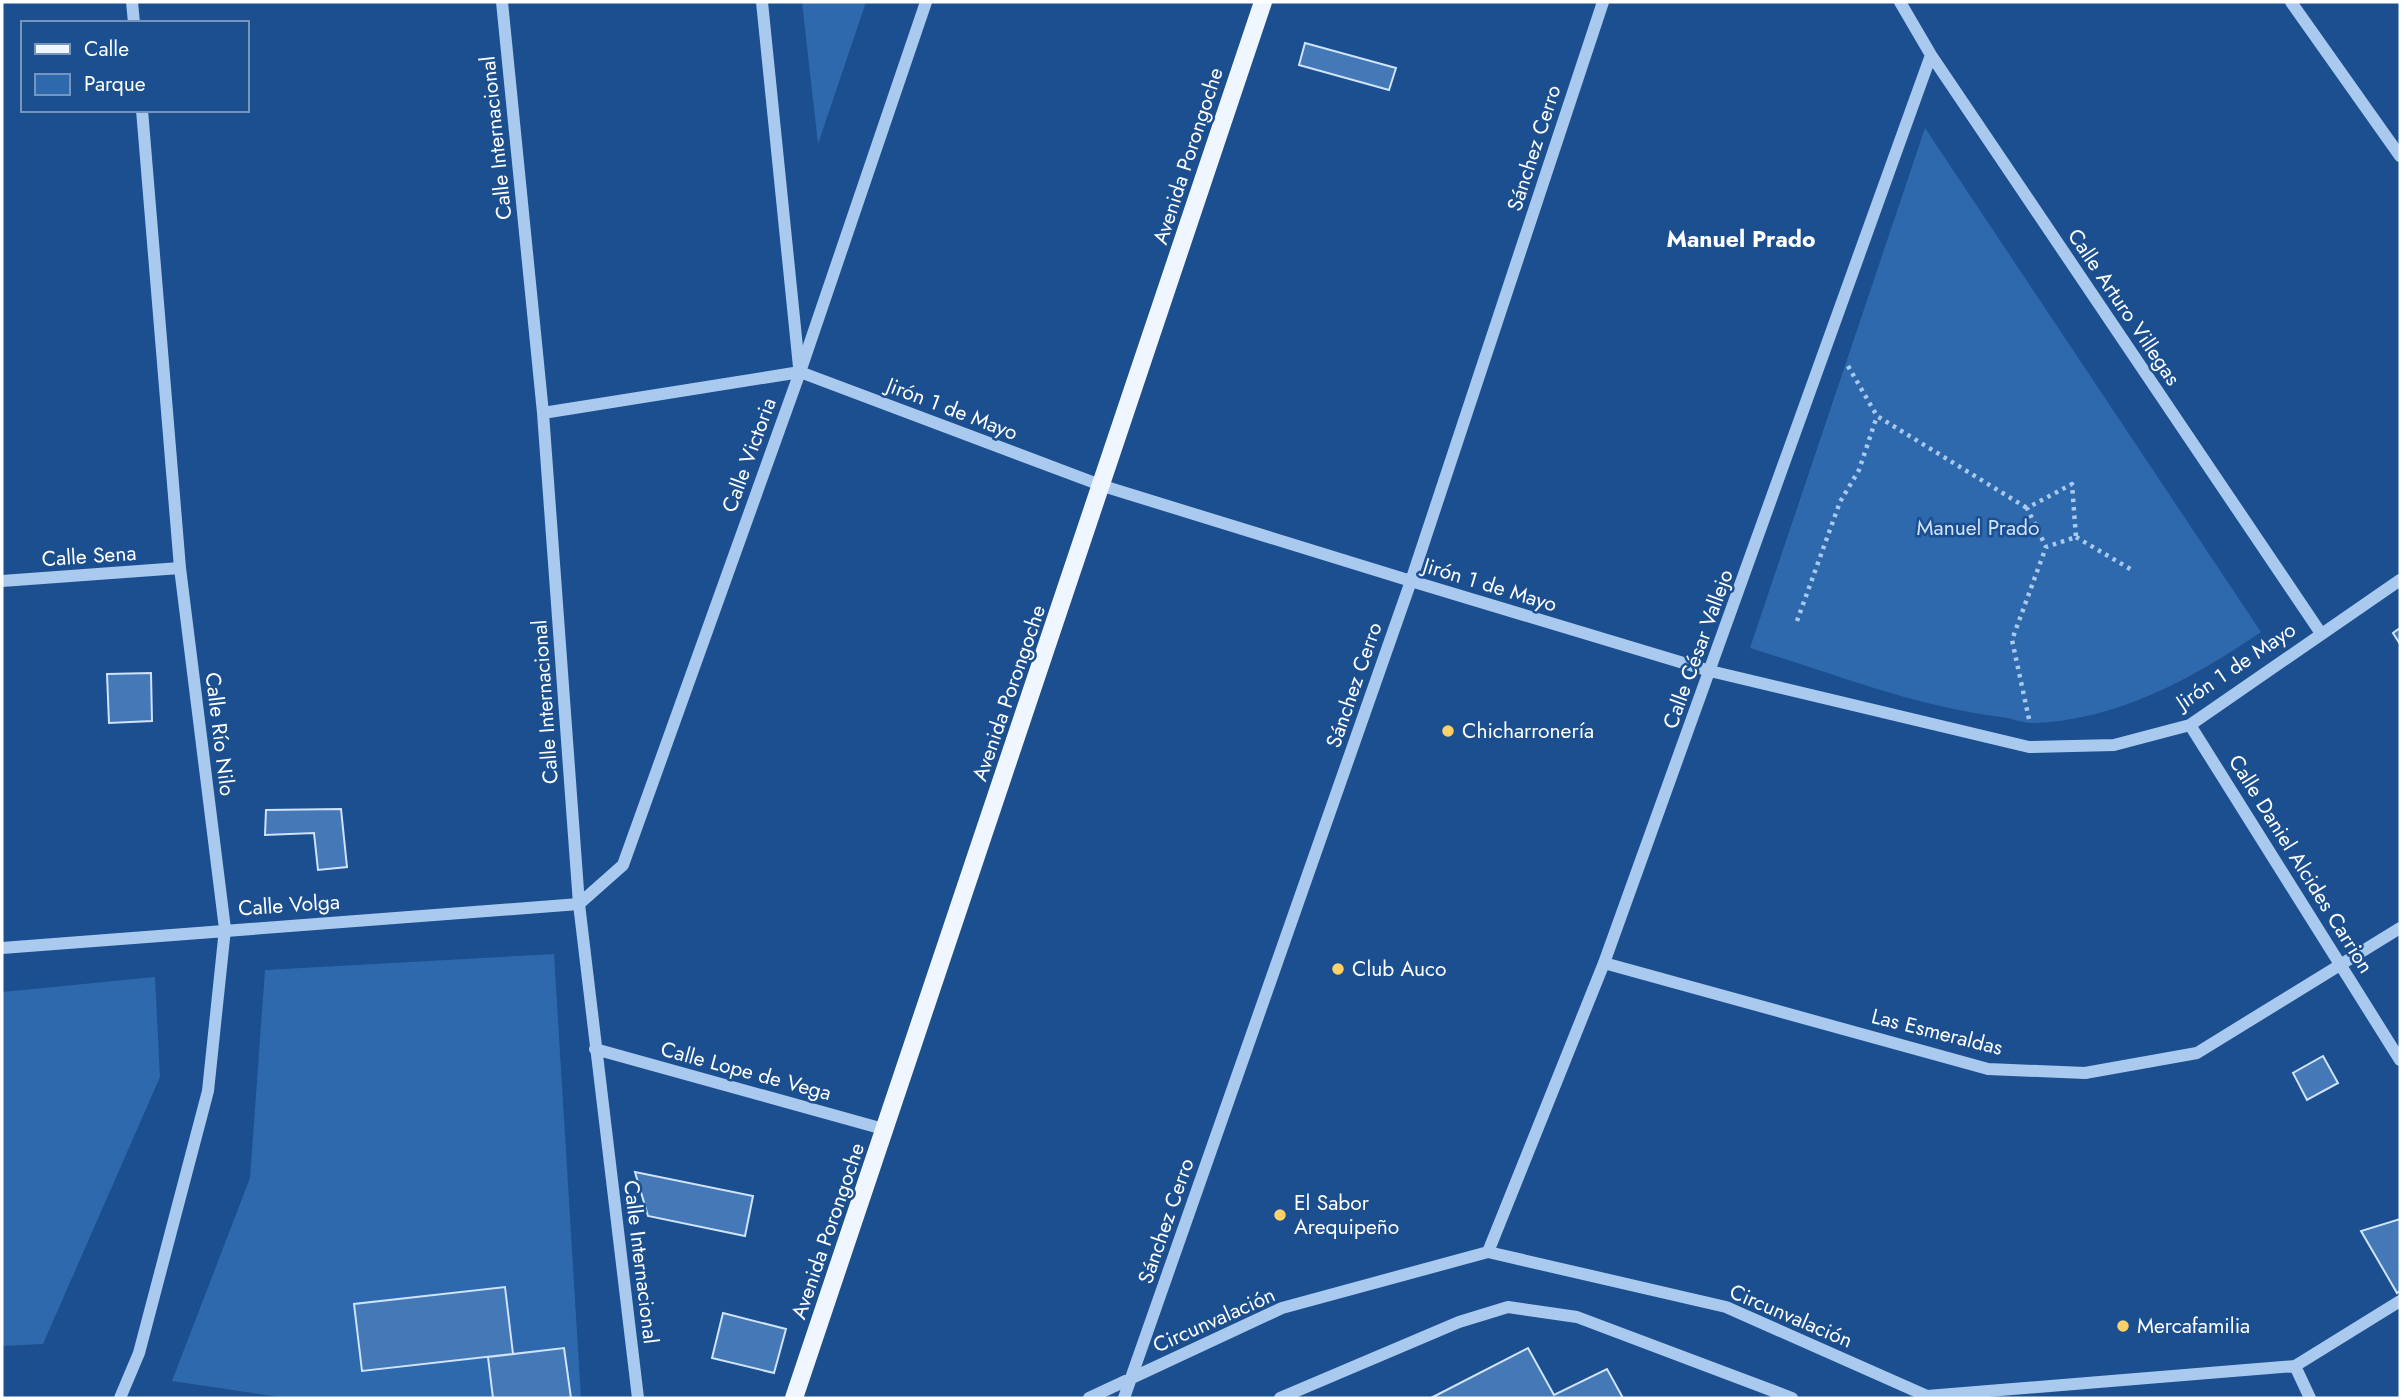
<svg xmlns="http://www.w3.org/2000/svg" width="2402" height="1400" font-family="Jost,sans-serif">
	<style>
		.green { fill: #2e69ad }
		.building { fill: #4478b7; stroke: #cfe3fa; stroke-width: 2 }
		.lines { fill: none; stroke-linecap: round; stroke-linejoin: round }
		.path { stroke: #a9c9ee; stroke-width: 4.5; stroke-dasharray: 3.5 5; stroke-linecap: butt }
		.minor { stroke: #a9c9ee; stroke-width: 12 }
		.major { stroke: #f0f6ff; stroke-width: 18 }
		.poi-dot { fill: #ffd166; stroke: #1b4f8f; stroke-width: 2.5 }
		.labels { text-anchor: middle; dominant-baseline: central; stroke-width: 5; stroke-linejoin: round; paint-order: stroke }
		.street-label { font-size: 21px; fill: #fff; stroke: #1b4f8f }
		.park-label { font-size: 21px; fill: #cfe3fa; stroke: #1b4f8f }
		.poi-label { font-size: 21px; fill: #fff; stroke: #1b4f8f; text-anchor: start }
		.neighbourhood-label { font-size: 23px; font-weight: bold; fill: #fff; stroke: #1b4f8f }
	</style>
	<rect width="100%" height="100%" fill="#1b4f8f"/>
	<path class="green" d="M802 2H866L818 144Z
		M1925 128 2261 632C2194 678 2116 721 2032 723 2022 723 2011 718 2001 717 1916 707 1832 673 1750 648Z
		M554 954 581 1398H286L172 1381 250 1178 265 970Z
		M155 977 160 1077 43 1344 2 1346V992Z"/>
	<path class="building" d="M1305 43 1396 68 1389 90 1299 65Z
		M2400 628V644L2393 633Z
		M151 673 152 721 109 723 107 674Z
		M341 809 347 867 318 870 314 833 265 835 266 810Z
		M2323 1056 2338 1083 2307 1100 2293 1073Z
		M635 1172 753 1196 745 1236 648 1216Z
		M2400 1219V1291L2397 1293 2361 1231Z
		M505 1287 513 1354 362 1371 354 1304Z
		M723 1313 786 1329 774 1373 712 1358Z
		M564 1348 571 1398H493L488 1357Z
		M1528 1348 1554 1395 1607 1369 1623 1398H1431Z"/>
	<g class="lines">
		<path class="path" d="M1848 366 1877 416 2027 508
			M2076 537 2132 570
			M1797 621 1840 502 1859 470 1877 416
			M2029 719 2012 640 2046 547 2076 537 2072 484 2027 508 2046 547"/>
		<path class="minor" d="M132 2 134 23
			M502 2 543 413 579 904 638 1398
			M762 2 799 367
			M1900 2 1931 55 2320 632
			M2291 2 2400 156
			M543 413 800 372 1103 486 1411 581 1710 671 2029 747 2114 745 2190 725 2400 580
			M2 581 180 568
			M2190 725 2400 1060
			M2 948 579 904 623 865 800 372 926 2
			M1604 963 1988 1069 2085 1073 2197 1053 2400 928
			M595 1049 887 1130
			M1488 1252 1604 963 1931 55
			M2295 1366 2310 1398
			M120 1398 139 1353 208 1091 225 929 180 568 142 110
			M1089 1398 1282 1308 1488 1252 1726 1307 1927 1396 2295 1366 2400 1301
			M1124 1398 1411 581 1603 2
			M1280 1398 1459 1322 1508 1307 1577 1317 1792 1398"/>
		<path class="major" d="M794 1398 1263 2"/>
	</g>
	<g class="poi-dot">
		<circle cx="1448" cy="731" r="7"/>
		<circle cx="1338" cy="969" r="7"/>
		<circle cx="1280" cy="1215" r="7"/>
		<circle cx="2123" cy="1326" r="7"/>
	</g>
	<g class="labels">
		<g class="street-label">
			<text transform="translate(496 138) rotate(-96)">Calle Internacional</text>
			<text transform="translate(1534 148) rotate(-72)">Sánchez Cerro</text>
			<text transform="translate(1188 156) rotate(-72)">Avenida Porongoche</text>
			<text transform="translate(2124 307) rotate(56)">Calle Arturo Villegas</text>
			<text transform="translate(952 409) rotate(21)">Jirón 1 de Mayo</text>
			<text transform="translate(749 455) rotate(-70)">Calle Victoria</text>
			<text transform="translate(89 556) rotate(-4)">Calle Sena</text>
			<text transform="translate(1490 585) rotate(17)">Jirón 1 de Mayo</text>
			<text transform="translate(1698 649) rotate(-70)">Calle César Vallejo</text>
			<text transform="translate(2236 666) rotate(-34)">Jirón 1 de Mayo</text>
			<text transform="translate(1354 685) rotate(-71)">Sánchez Cerro</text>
			<text transform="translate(1009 693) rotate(-71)">Avenida Porongoche</text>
			<text transform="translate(545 702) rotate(-94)">Calle Internacional</text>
			<text transform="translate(220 734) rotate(83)">Calle Río Nilo</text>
			<text transform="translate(2301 864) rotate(58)">Calle Daniel Alcides Carrion</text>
			<text transform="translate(289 905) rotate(-4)">Calle Volga</text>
			<text transform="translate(1937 1032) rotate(14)">Las Esmeraldas</text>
			<text transform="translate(746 1071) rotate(15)">Calle Lope de Vega</text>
			<text transform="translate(1166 1221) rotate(-71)">Sánchez Cerro</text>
			<text transform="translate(828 1231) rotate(-71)">Avenida Porongoche</text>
			<text transform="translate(641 1262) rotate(83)">Calle Internacional</text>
			<text transform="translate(1791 1316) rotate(23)">Circunvalación</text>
			<text transform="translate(1214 1320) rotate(-24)">Circunvalación</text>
		</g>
		<g class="park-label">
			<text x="1978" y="528">Manuel Prado</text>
		</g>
		<g class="poi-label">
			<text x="1462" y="731">Chicharronería</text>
			<text x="1352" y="969">Club Auco</text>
			<text x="1294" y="1203">El Sabor<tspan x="1294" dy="24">Arequipeño</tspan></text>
			<text x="2137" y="1326">Mercafamilia</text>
		</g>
		<g class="neighbourhood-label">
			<text x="1741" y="239">Manuel Prado</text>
		</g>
	</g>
	<rect width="2402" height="1400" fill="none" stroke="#ffffff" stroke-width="7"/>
	<rect x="21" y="21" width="228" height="91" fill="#1b4f8f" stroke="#7695bc" stroke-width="2"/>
	<rect x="35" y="44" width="35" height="10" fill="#f0f6ff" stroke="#7695bc" stroke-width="2"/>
	<text x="84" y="56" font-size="21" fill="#ffffff">Calle</text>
	<rect x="35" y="74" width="35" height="21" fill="#2e69ad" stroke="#7695bc" stroke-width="2"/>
	<text x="84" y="91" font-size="21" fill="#ffffff">Parque</text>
</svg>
